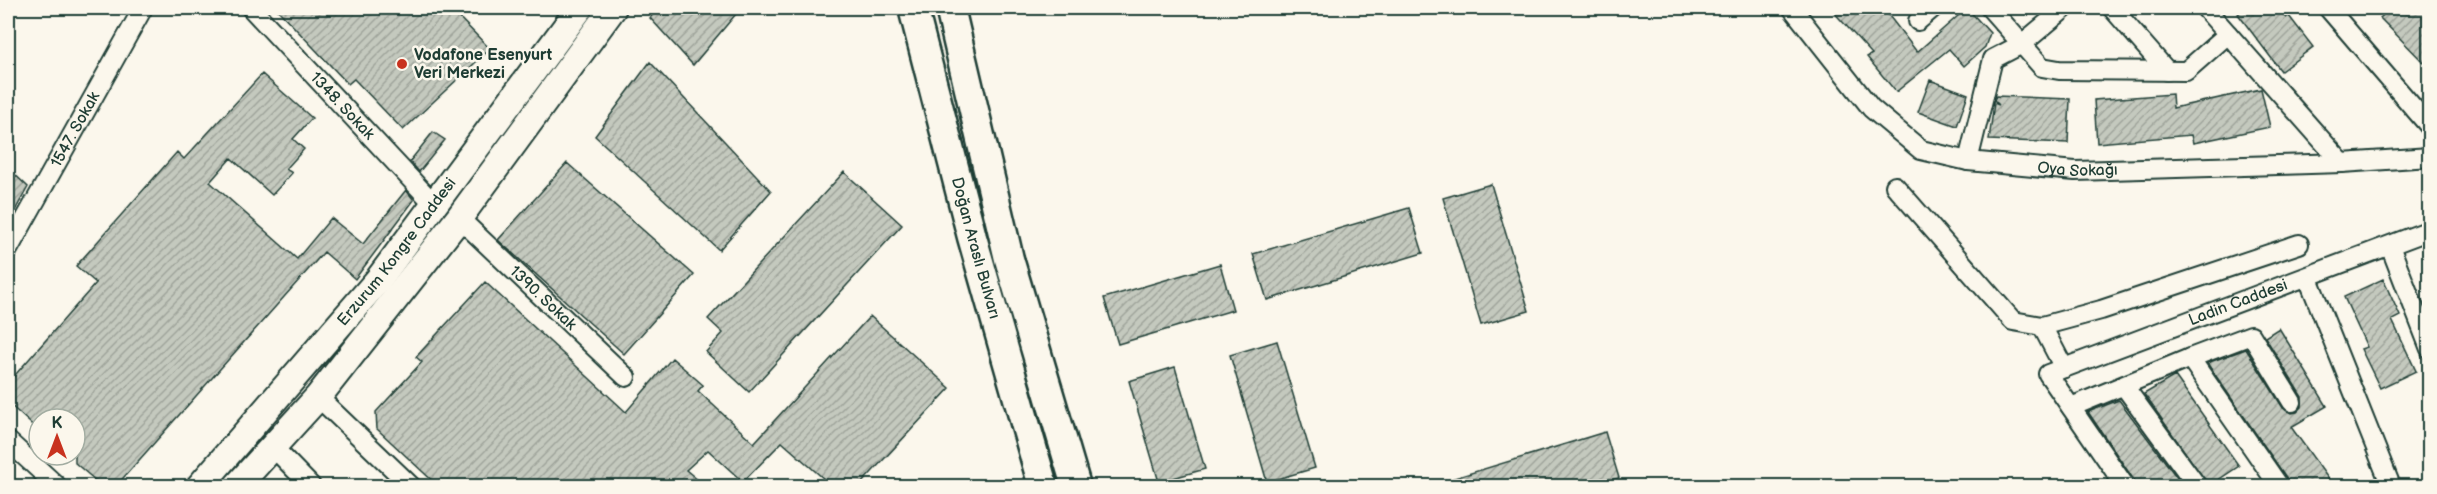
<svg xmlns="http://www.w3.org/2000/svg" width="2437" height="494" font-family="'Balsamiq Sans',sans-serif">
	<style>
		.building { fill: url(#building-hatch); stroke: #1f3d34; stroke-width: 1.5 }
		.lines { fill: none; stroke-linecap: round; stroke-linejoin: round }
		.street-casing { stroke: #1f3d34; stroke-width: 22 }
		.secondary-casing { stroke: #1f3d34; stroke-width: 30 }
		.primary-casing { stroke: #1f3d34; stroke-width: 33 }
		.street { stroke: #fbf7ec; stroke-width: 18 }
		.secondary { stroke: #fbf7ec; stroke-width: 26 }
		.primary { stroke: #fbf7ec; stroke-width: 28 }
		.poi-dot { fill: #c8321e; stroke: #fbf7ec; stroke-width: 2 }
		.labels { text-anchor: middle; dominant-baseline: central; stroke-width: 5; stroke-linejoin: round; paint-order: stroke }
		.poi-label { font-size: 16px; font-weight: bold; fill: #1f3d34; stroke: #fbf7ec; text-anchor: start }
		.street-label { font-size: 16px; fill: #1f3d34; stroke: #fbf7ec }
	</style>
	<defs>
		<pattern id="building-hatch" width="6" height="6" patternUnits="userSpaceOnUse" patternTransform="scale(1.5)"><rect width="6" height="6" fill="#c4c9be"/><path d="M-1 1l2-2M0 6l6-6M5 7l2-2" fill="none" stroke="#9fa49b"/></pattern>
	</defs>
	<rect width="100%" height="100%" fill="#fbf7ec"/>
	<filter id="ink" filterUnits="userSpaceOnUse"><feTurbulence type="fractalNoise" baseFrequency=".0167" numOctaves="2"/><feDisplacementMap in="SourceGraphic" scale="12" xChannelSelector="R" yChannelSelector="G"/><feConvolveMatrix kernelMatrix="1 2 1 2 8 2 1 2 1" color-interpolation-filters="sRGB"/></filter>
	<g filter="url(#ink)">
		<path class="building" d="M276 8H450L490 49 403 130 354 79 348 84Z
			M658 8H741L693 65 650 18Z
			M1830 8H1883L1917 52 1967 8 1990 33 1985 47 1964 66 1949 49 1896 92 1867 57 1872 54Z
			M2245 8H2277L2286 18 2289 16 2313 47 2281 71 2238 14Z
			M2391 8H2430V69L2380 18Z
			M650 62 771 191 719 250 595 136Z
			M262 74 312 118 293 139 304 149 286 169 292 173 272 195 231 158 210 182 297 259 331 218 363 244 406 190 414 200 355 279 324 252 116 486H102L75 463V419H39V431L8 403V383L96 283 76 266 177 152 184 159Z
			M1930 80 1968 94 1957 126 1918 112Z
			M2261 89 2270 127 2193 143 2191 135 2097 143 2094 100 2172 94 2173 108Z
			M1996 96 2070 99 2068 143 1989 140 1994 103 1999 105 1994 100Z
			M433 132 445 140 419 172 410 161Z
			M567 163 694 275 624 354 498 240Z
			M8 168 28 187 8 223Z
			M844 172 902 225 749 392 706 352 723 333 708 319Z
			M1491 184 1529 311 1481 325 1443 198Z
			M1409 208 1423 253 1267 300 1253 254Z
			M1220 264 1233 310 1118 344 1104 298Z
			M2383 279 2400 316 2392 320 2416 371 2380 388 2361 349 2367 347 2344 297Z
			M485 282 626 412 672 358 703 385 698 391 754 443 870 316 950 388 859 486H832L782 442 743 482 708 450 686 470 705 486H438L377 429 376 412 422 362 416 357Z
			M2279 328 2327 406 2291 427 2330 481 2322 486H2290L2288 480 2207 363 2246 349 2283 408 2292 413 2297 412 2302 407V397L2265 337Z
			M1277 341 1315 468 1267 482 1230 355Z
			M1175 367 1205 469 1159 482 1129 381Z
			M2175 376 2239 466 2209 486 2144 394Z
			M2119 400 2178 479 2167 486H2136L2134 480 2088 412Z
			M1605 432 1619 478 1590 486H1438V483Z"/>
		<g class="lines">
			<g class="street-casing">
				<g id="street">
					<path id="s1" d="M251 8 434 204"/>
					<path id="s2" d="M1792 8 1871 108 1921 150 1968 161 2075 171 2342 163 2430 157"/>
					<path d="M1990 8 2042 67 2059 70 2186 71 2228 34"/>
					<path d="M2112 8 2167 71"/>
					<path d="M2205 8 2342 163"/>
					<path d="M2328 8 2430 127"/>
					<path d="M1918 21 1933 8"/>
					<path d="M1968 161 1993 59 2022 44 2065 8"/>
					<path d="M1895 186 2013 321 2042 326 2064 368"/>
					<path id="s3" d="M459 218 626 377"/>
					<path d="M2390 246 2430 349"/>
					<path id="s4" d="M8 250 143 8"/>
					<path d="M2308 278 2391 486"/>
					<path d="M2042 326 2101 310 2299 244"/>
					<path d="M2124 386 2197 486"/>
					<path d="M318 397 411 486"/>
					<path d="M2071 407 2190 358"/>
					<path d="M8 441 57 486"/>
					<path d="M273 447 311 486"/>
					<path id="s5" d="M2125 486 2048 374 2430 230"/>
					<path d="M2279 486 2190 358 2251 335 2292 402"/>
				</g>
			</g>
			<g class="secondary-casing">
				<g id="secondary">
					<path id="s6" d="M200 486 378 280 580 8"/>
					<path d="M237 486 318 397 459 218 613 8"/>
				</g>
			</g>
			<g class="primary-casing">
				<g id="primary">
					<path id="s7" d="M913 8 972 237 1043 486"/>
					<path d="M950 8 1009 259 1076 486"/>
				</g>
			</g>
			<use href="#street" class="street"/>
			<use href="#secondary" class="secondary"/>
			<use href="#primary" class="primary"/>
		</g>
	</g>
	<circle class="poi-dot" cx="402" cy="64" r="6"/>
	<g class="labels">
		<g class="poi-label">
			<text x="414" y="55">Vodafone Esenyurt<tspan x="414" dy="18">Veri Merkezi</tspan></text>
		</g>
		<g class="street-label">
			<text stroke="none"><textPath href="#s1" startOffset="134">1348. Sokak</textPath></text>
			<text stroke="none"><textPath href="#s4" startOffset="138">1547. Sokak</textPath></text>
			<text stroke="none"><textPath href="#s2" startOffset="351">Oya Sokağı</textPath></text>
			<text stroke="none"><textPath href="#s7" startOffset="248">Doğan Araslı Bulvarı</textPath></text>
			<text stroke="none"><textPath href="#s6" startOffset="306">Erzurum Kongre Caddesi</textPath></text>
			<text stroke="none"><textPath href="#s3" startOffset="116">1390. Sokak</textPath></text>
			<text stroke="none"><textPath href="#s5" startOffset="339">Ladin Caddesi</textPath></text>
		</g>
	</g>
	<rect width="2437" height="494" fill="none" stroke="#fbf7ec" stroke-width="30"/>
	<rect x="15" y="15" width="2407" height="464" fill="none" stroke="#1f3d34" stroke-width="2" filter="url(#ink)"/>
	<g transform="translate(57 437)"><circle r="28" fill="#fbf7ec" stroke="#a3ada2" stroke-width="1.5"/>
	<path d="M0-4.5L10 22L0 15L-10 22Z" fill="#c8321e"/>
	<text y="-9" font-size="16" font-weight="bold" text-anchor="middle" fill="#1f3d34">K</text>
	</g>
</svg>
